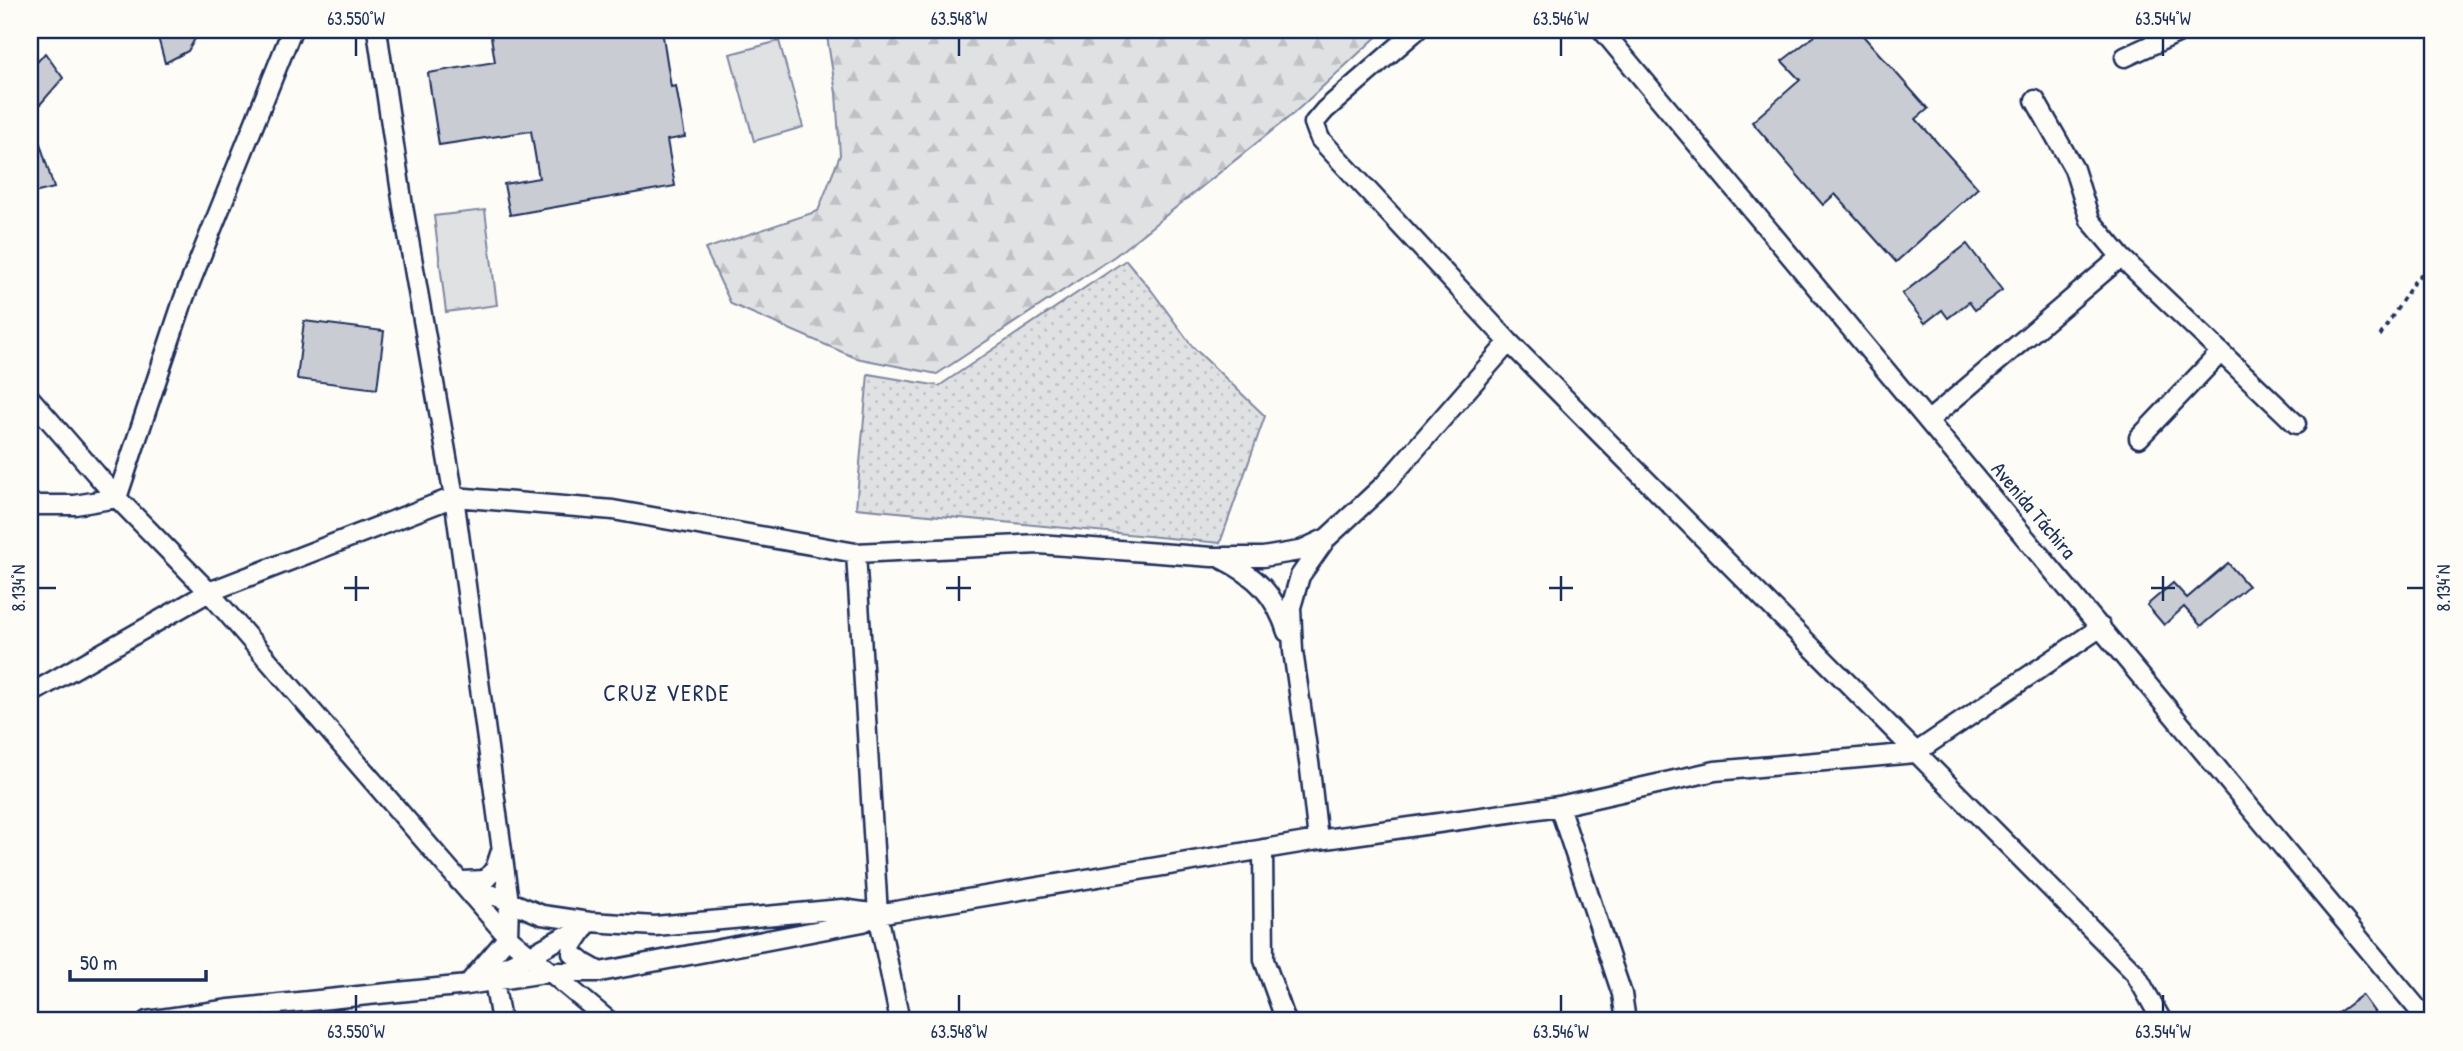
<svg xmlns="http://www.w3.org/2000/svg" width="2463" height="1051" font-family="'Patrick Hand',sans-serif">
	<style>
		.grass { fill: url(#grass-dots); stroke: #7e88a0; stroke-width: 2 }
		.forest { fill: url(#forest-firs); stroke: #7e88a0; stroke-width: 2 }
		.park { fill: #e0e1e3; stroke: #7e88a0; stroke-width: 2 }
		.building { fill: #c9ccd3; stroke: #1b2f5e; stroke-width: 2 }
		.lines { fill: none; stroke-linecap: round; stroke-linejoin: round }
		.minor-casing { stroke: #1b2f5e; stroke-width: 23 }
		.path { stroke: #1b2f5e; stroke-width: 3.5; stroke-dasharray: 5 5; stroke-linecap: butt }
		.minor { stroke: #fdfcf7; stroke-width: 18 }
		.ticks { fill: none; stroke: #1b2f5e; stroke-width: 2.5 }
		.labels { text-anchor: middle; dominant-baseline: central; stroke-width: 6; stroke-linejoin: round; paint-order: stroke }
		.street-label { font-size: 21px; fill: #1b2f5e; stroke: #fdfcf7 }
		.neighbourhood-label { font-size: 23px; letter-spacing: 2px; fill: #1b2f5e; stroke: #fdfcf7 }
		.neatline { fill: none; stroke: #1b2f5e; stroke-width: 2.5 }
		.ticks-label { font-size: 18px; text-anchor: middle; fill: #1b2f5e }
	</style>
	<defs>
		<pattern id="grass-dots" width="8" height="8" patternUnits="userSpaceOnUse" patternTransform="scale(1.75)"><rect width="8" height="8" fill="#e0e1e3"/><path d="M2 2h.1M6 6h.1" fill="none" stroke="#c0c1c5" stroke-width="1.8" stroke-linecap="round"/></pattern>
		<pattern id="forest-firs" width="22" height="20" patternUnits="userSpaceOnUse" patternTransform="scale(1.75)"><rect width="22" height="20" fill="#e0e1e3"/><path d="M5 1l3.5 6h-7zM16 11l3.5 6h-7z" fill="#c0c1c5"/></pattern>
	</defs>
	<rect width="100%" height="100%" fill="#fdfcf7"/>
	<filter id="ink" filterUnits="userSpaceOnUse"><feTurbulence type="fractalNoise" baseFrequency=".0143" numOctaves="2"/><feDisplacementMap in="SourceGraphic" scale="14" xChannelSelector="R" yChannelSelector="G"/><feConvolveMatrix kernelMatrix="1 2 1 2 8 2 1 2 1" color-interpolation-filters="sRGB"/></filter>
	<g filter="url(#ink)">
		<path class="grass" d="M1126 260 1152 291 1193 347 1265 416 1220 543 856 508 868 374 939 386Z"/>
		<path class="forest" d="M826 30H1384L1293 114 1115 256 937 374 856 358 731 304 705 249 818 211 840 155 836 93Z"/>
		<path class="park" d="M779 41 803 127 754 141 730 54Z
			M485 210 497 305 446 312 434 216Z"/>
		<path class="building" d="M156 30H200L188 51 165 63Z
			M490 30H546V36L585 30H662L671 87 676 86 685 137 667 140 675 186 510 215 504 184 539 178 531 131 439 145 428 73 495 62Z
			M1822 30H1858L1928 109 1916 119 1978 188 1896 262 1835 194 1823 205 1752 122 1800 80 1782 61Z
			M45 53 63 78 30 116V70Z
			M30 121H33L54 188 30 194Z
			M1967 244 2002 290 1975 310 1969 302 1948 318 1942 310 1925 323 1902 294Z
			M304 321 384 331 377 389 297 379Z
			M2228 563 2248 586 2201 626 2184 607 2164 625 2147 605 2173 583 2187 598Z
			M2362 995 2381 1021H2327Z"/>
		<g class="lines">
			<g class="minor-casing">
				<path id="minor" d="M377 30 403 206 454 497 509 902 508 937 467 985
					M1417 30 1325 110 1314 123 1320 139 1509 342 2135 973 2162 1021
					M1602 30 2428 1021
					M2125 57 2184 30
					M2035 100 2074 169 2090 220 2121 257 2296 424
					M30 398 117 498 209 592 508 937 609 1021
					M1929 420 2121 257
					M2139 438 2221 352
					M30 505H75L117 498 184 298 292 30
					M856 553 878 914 900 1021
					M1222 559C1256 576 1275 594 1287 632
					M30 694 209 592 454 497 613 510 856 553 1039 544 1212 557H1263L1299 551 1327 538 1385 484 1509 342
					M1559 806 1622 994 1626 1021
					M1318 840 1310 769 1293 651 1291 607 1300 576 1326 539
					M1263 849 1264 960 1286 1021
					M459 881 542 915 590 922 655 926 842 909 878 914 1318 840 1559 806 1715 771 1915 753 2101 627
					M463 881 485 880 495 869 501 851
					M585 927 573 945 572 953 584 963 600 972
					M487 975 531 955 590 922
					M494 981 501 1021
					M147 1021 230 1009 467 985 551 972H600L863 922 874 916"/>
			</g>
			<path class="path" d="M2380 336 2414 282 2433 261"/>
			<use href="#minor" class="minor"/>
		</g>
	</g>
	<path class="ticks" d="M356 38V56M959 38V56M1561 38V56M2163 38V56M356 576V601M959 576V601M1561 576V601M2163 576V601M38 588H56M344 588H369M946 588H971M1549 588H1573M2151 588H2175M2407 588H2424M356 995V1012M959 995V1012M1561 995V1012M2163 995V1012"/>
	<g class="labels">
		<g class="street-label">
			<text transform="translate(2034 510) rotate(50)">Avenida Táchira</text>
		</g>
		<g class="neighbourhood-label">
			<text x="667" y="692">CRUZ VERDE</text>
		</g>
	</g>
	<rect width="2463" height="1051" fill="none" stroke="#fdfcf7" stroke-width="77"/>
	<path d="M70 970v10h136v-10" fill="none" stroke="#1b2f5e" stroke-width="3.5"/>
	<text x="80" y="970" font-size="21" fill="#1b2f5e" stroke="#fdfcf7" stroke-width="5" paint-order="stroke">50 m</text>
	<rect x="38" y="38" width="2386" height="974" class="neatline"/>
	<g class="ticks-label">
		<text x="356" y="25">63.550°W</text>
		<text x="959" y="25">63.548°W</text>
		<text x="1561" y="25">63.546°W</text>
		<text x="2163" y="25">63.544°W</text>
		<text transform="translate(19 588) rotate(-90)" y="6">8.134°N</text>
		<text transform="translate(2444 588) rotate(-90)" y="6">8.134°N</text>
		<text x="356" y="1038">63.550°W</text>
		<text x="959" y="1038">63.548°W</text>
		<text x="1561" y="1038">63.546°W</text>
		<text x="2163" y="1038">63.544°W</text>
	</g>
</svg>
